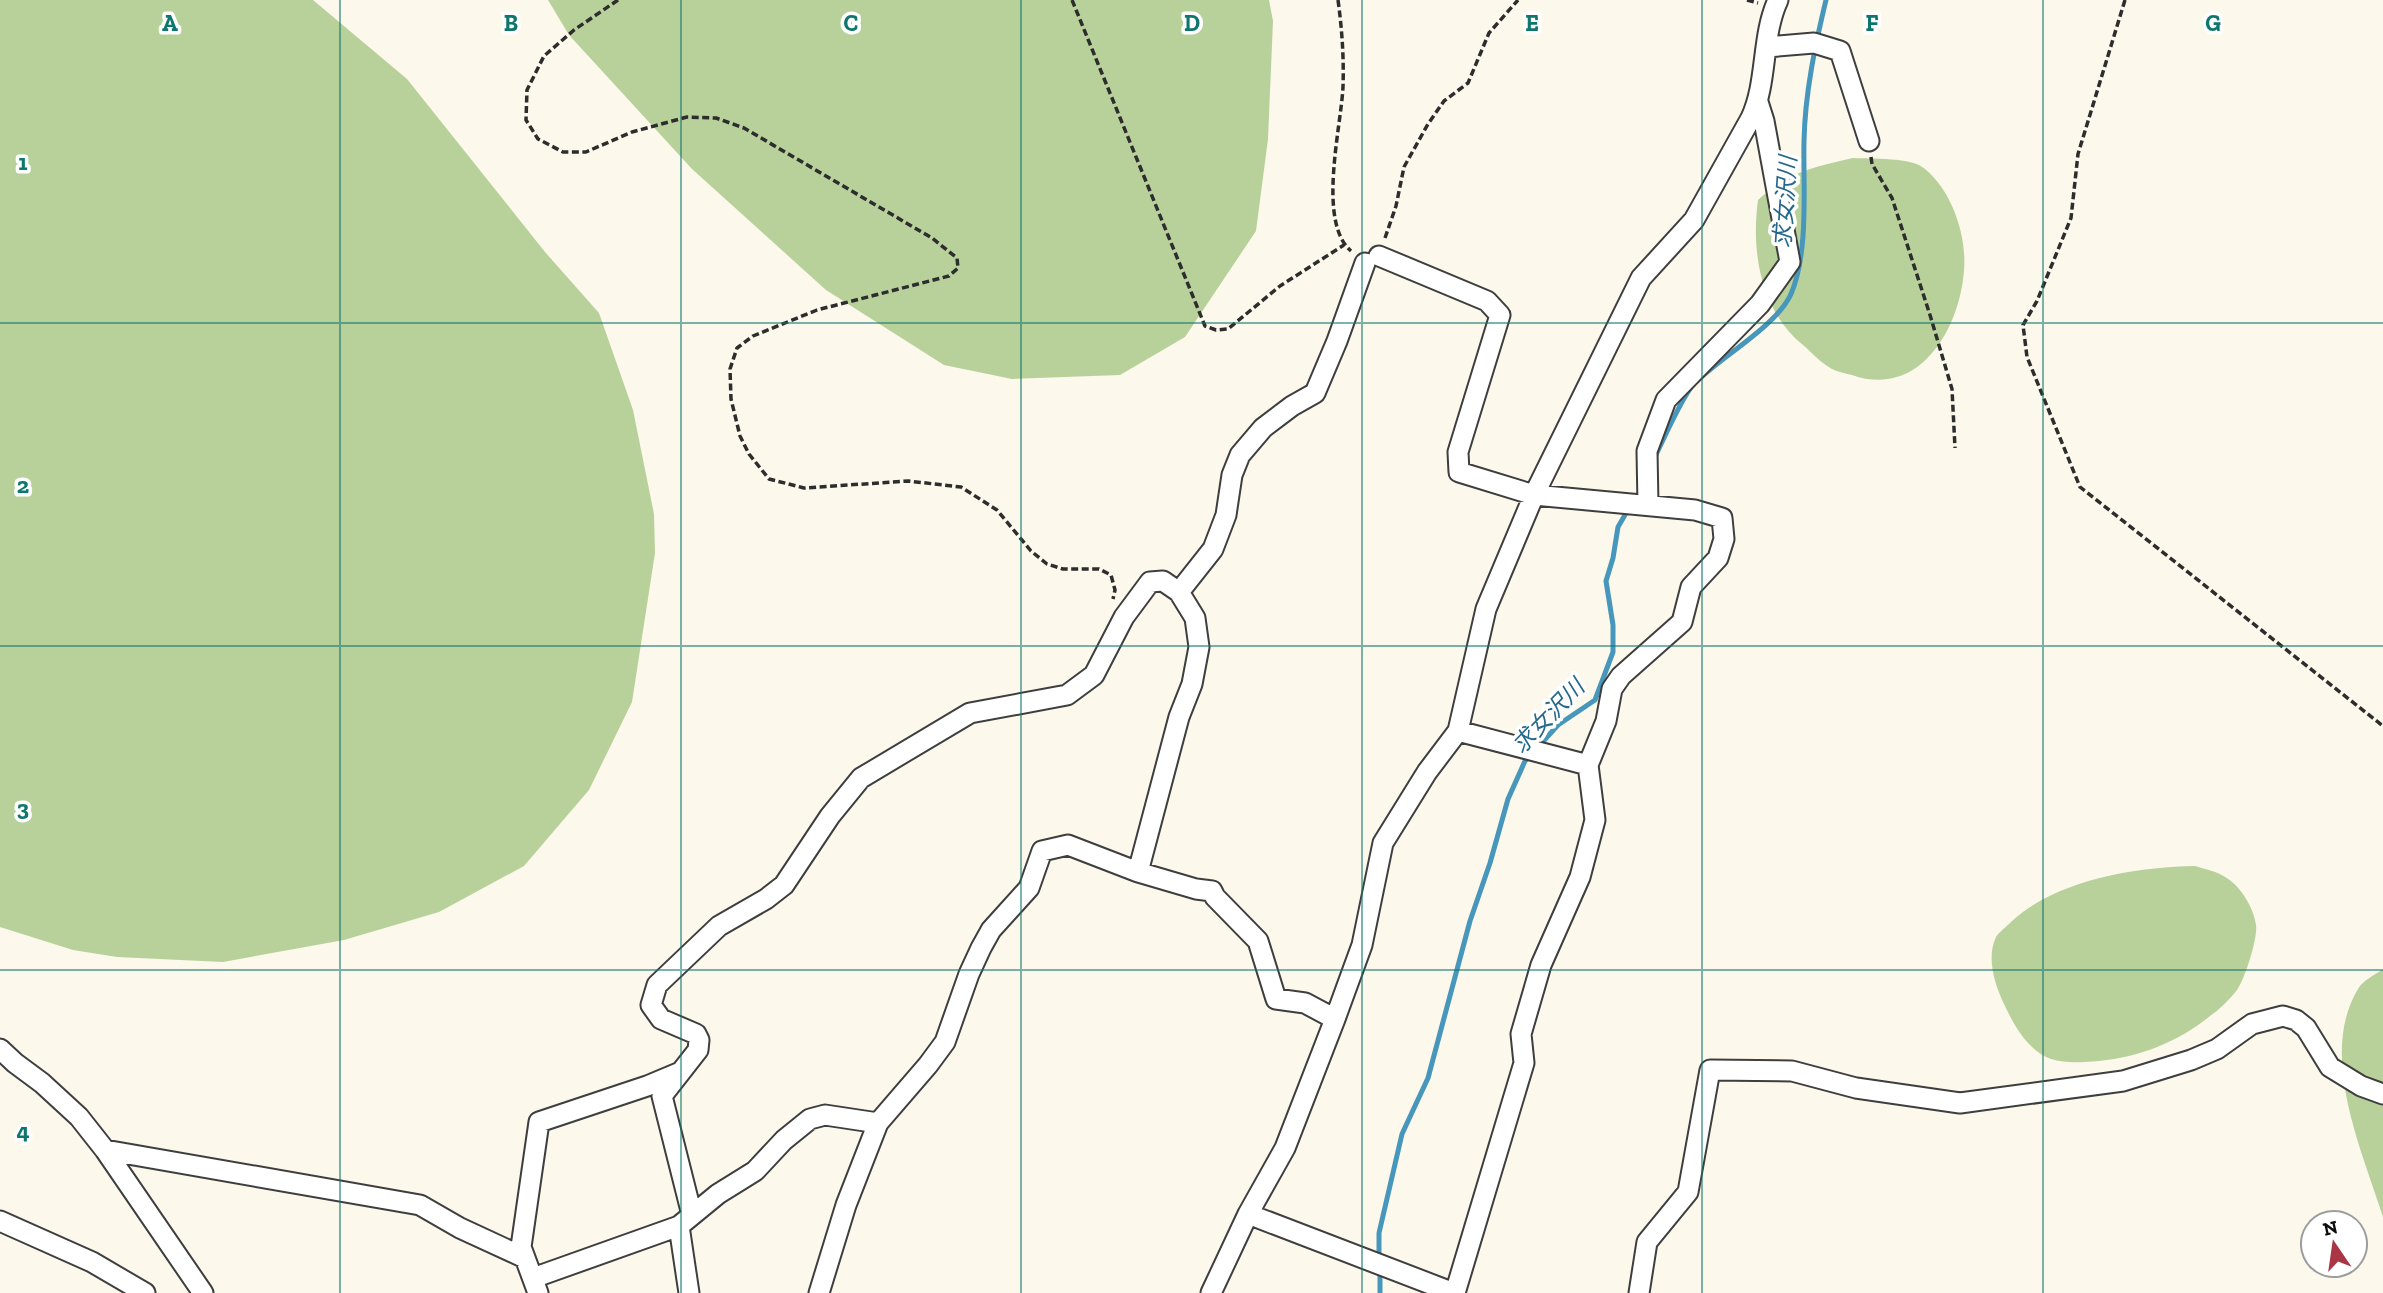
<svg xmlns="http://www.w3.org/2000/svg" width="2383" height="1293" font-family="'Zilla Slab','Noto Sans JP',serif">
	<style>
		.forest { fill: #b8d19b }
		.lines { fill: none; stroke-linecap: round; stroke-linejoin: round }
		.stream { stroke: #4796bb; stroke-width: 5 }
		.minor-casing { stroke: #3e3e3e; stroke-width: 23 }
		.path { stroke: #2d2d2d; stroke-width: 3.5; stroke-dasharray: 7 3.5; stroke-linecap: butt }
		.minor { stroke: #fff; stroke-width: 19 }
		.grid { fill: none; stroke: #0f766e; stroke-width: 2; stroke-opacity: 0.55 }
		.labels { text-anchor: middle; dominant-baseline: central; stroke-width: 7; stroke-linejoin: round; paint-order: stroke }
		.water-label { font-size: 23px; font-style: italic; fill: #25688b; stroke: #fff }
		.grid-label { font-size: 23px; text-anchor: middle; font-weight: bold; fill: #0f766e; stroke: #fff; stroke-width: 7; stroke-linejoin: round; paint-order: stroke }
	</style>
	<rect width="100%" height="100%" fill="#fcf8eb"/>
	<path class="forest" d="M0 0H313L407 79 545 252 599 313 633 410 654 514 655 553 632 702 589 790 524 866 439 912 344 940 223 962 117 957 73 950 0 927Z
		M548 0H1269L1273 21 1268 139 1256 231 1185 337 1120 375 1012 379 944 365 826 290 692 169 569 35Z
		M1853 158C1871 159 1912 157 1925 169 1952 191 1967 236 1964 270 1960 328 1920 399 1852 375 1845 373 1838 372 1832 369 1821 363 1812 353 1803 345 1760 310 1751 251 1758 200 1788 172 1814 167 1853 158Z
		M2195 866C2204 869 2217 871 2225 877 2240 885 2254 908 2256 925 2258 938 2245 979 2237 990 2230 999 2219 1010 2210 1016 2178 1042 2140 1057 2099 1061 2084 1062 2066 1064 2051 1059 2027 1050 2014 1025 2004 1004 1995 985 1986 958 1996 937 1999 932 2006 927 2011 922 2056 880 2135 867 2195 866Z
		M2383 969V1217C2362 1150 2318 1055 2358 989 2363 980 2375 975 2383 969Z"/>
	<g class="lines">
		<path class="stream" d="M1654 459C1663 441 1682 396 1694 384 1720 357 1776 327 1791 294 1809 252 1803 187 1804 141 1805 93 1815 46 1826 0
			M1538 747 1558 725 1595 700 1613 652V625L1606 581 1613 558 1618 527 1629 508
			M1379 1261V1233L1402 1134 1428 1078 1470 921 1490 863 1508 799 1525 761 1532 754
			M1380 1270V1293"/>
		<g class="minor-casing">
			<path id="minor" d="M1767 47 1814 43 1840 51 1869 141
				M1379 256 1487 301 1500 315 1458 452 1459 472 1534 495 1695 510 1722 518 1724 539 1718 558 1691 587 1682 622 1621 676 1612 689 1606 721 1588 765
				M1648 505 1647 451 1666 400 1760 304 1790 262 1764 121 1758 102
				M1179 592 1213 549 1226 515 1232 475 1240 455 1263 428 1292 406 1315 393 1337 341 1365 263
				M0 1049 15 1063 42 1083 79 1117 105 1150 203 1293
				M105 1150 420 1205 460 1228 525 1258
				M1248 1214 1454 1293
				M692 1215 662 1096 698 1050 699 1040 696 1034 661 1019 651 1005 657 985 719 926 766 899 784 885 830 816 861 778 970 713 1067 695 1094 675 1124 617 1150 582 1163 581 1179 592 1195 618 1199 647 1192 684 1179 717 1138 872 1196 889 1212 891 1215 897 1258 941 1276 999 1305 1003 1335 1019
				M0 1221 92 1262 145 1293
				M679 1226 689 1293
				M533 1278 679 1226 718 1194 755 1171 784 1140 810 1119 825 1115 878 1123
				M538 1293 521 1247 539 1122 647 1086 678 1073
				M819 1293 846 1205 878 1123 928 1065 945 1042 969 974 981 948 991 930 1029 888 1042 851 1068 845 1138 872
				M1211 1293 1248 1214 1285 1148 1335 1019 1362 945 1383 843 1427 772 1458 731 1486 609 1534 495 1641 278 1694 220 1751 118C1768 81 1761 37 1778 0
				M1455 1293 1524 1063 1521 1034 1541 965 1580 877 1595 820 1588 765 1458 731
				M1639 1293 1647 1242 1688 1192 1710 1070 1792 1071 1856 1088 1960 1103 2123 1081 2191 1060 2217 1049 2252 1024 2283 1016 2296 1020 2306 1028 2330 1067 2361 1086 2383 1094"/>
		</g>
		<path class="path" d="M618 0 574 30 544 56 527 90 526 120 538 139 563 152H586L632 132 687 117 716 118 744 128 932 238 957 258 958 268 949 276 817 310 753 336 737 348 730 369 731 399 740 436 749 454 769 479 804 488 908 481 961 487 997 510 1031 551 1047 564 1063 569H1099L1111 575 1115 590 1113 599
			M1072 0 1205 326 1216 330 1228 329 1280 286 1344 245
			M1338 0C1342 29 1344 58 1343 87 1341 128 1317 222 1351 251
			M1747 0 1758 3
			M2125 0 2078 154 2071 218 2037 301 2023 325 2027 357 2080 487 2383 726
			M1871 157 1872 164 1892 198 1930 315 1952 389 1955 448
			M1385 238 1396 206 1404 167 1428 124 1444 101 1468 83 1489 33 1518 0"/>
		<use href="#minor" class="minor"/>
	</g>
	<path class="grid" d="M340 0V1293M681 0V1293M1021 0V1293M1362 0V1293M1702 0V1293M2043 0V1293M0 323H2383M0 646H2383M0 970H2383"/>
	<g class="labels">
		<g class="water-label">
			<text transform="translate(1785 202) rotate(-86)">求女沢川</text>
			<text transform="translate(1548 716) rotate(-46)">求女沢川</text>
		</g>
	</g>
	<g class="grid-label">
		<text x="170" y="31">A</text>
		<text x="511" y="31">B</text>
		<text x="851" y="31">C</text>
		<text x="1192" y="31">D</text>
		<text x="1532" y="31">E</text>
		<text x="1872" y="31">F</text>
		<text x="2213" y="31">G</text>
		<text x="23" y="170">1</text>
		<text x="23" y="493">2</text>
		<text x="23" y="816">3</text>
		<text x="23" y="1139">4</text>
	</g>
	<g transform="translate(2334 1244) rotate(347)"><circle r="33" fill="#ffffff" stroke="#9d9d9d" stroke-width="2"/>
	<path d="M0-5L12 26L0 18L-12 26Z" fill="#a83645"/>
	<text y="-10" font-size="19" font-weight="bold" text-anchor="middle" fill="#0b0b0b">N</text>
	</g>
</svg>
